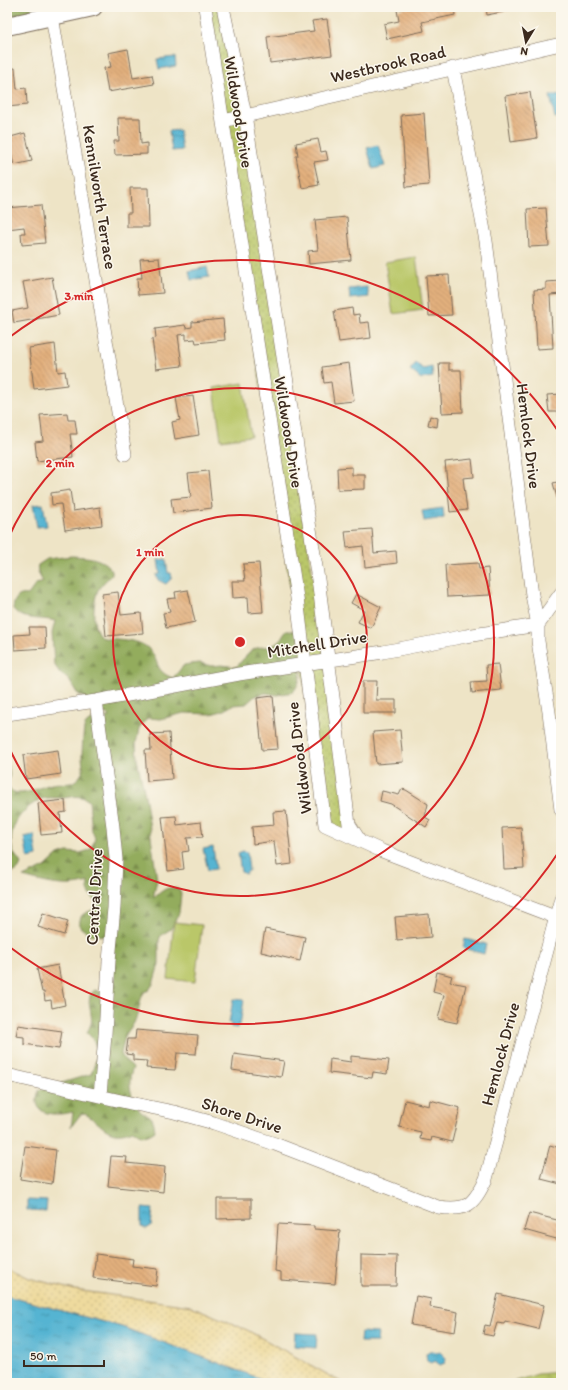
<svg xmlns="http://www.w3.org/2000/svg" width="568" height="1390" font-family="Itim,sans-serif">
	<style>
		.grass { fill: url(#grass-dots); stroke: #7a7844 }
		.forest { fill: url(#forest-firs); stroke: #676b3e }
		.wetland { fill: url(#wetland-marsh); stroke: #7a7844 }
		.sand { fill: url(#sand-dots); stroke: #94825e }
		.garden { fill: #bac769; stroke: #7a7844 }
		.water { fill: url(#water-ripples); stroke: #486f78 }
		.building { fill: url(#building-back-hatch) }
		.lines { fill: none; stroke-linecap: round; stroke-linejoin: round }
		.street-casing { stroke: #7a6b59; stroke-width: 14 }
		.secondary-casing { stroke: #7a6b59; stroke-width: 20 }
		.street { stroke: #fff; stroke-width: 13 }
		.secondary { stroke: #fff; stroke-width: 18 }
		.ring { fill: none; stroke: #d62828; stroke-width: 2 }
		.labels { text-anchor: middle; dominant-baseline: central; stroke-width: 3; stroke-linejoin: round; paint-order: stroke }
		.street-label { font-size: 17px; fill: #3b2a1e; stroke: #fbf7ec }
		.centre { fill: #d62828; stroke: #fbf7ec; stroke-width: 2 }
		.ring-label { font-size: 12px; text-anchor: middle; font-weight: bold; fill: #d62828; stroke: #fbf7ec; stroke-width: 3; stroke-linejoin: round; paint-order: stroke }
	</style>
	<defs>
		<pattern id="grass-dots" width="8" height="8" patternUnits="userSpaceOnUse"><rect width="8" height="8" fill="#bac769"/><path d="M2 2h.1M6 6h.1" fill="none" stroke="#98a256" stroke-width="1.8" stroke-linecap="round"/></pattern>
		<pattern id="forest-firs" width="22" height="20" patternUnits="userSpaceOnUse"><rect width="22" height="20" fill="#93ac5d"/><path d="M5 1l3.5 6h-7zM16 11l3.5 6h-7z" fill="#798c4c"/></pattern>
		<pattern id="wetland-marsh" width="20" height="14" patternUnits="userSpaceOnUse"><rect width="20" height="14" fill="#bac769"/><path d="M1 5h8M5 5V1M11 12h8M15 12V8" fill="none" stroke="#98a256"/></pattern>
		<pattern id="sand-dots" width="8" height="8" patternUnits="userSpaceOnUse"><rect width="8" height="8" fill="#eeda9e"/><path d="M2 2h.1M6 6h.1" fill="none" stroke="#cdbb88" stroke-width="1.8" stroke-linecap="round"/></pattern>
		<pattern id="water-ripples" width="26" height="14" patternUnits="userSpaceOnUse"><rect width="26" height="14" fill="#54b4d2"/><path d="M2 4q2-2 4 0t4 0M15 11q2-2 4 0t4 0" fill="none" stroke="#4793aa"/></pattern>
		<pattern id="building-back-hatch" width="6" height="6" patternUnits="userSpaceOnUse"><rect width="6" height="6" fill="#e3b07e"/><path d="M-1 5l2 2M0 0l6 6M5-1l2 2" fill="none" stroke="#b98f67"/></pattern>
	</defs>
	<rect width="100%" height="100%" fill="#fbf7ec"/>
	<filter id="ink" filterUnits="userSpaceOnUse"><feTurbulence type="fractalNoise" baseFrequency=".025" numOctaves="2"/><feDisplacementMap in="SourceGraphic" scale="8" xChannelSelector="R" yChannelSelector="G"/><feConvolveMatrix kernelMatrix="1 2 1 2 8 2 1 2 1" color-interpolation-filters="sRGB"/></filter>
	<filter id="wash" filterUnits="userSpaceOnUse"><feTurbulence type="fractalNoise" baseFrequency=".012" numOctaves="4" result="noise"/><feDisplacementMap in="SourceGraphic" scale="16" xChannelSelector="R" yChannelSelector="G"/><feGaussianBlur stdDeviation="0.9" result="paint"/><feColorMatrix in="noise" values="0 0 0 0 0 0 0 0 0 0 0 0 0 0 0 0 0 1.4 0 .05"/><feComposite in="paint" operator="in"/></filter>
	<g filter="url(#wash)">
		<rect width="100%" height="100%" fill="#eee4c6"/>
		<path class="grass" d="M205 7H223L245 115 349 824 360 841 325 825Z"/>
		<path class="forest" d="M7 7H93L7 26Z
			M72 556C87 557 103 557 112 571V574C108 579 101 584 98 590 93 601 90 633 104 638 108 639 113 638 117 639 127 640 140 641 148 648 160 659 153 671 173 678L184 665 190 664 200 663 211 666 222 665 236 667C243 660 249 651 257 648 265 646 272 648 278 642 283 639 283 633 288 630L298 631C299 650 307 676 293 692L277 695 266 693 255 696 246 704 233 705 222 711 211 714 184 713 161 719 147 718 139 729 136 743 137 759 146 800 157 880 153 898C163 891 166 885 179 889L181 894 179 913 171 929 161 935 159 940V964L153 984 149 990 144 992 141 999 138 1013 134 1023 126 1034 123 1044 121 1054 125 1061 133 1068C127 1083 130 1097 140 1110 142 1113 145 1113 148 1115 154 1118 154 1124 155 1131 147 1137 140 1138 133 1130 107 1140 105 1125 85 1114L80 1115 71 1127 73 1112C56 1116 29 1117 39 1090L91 1074C97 1061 100 1043 87 1033 88 1030 90 1027 91 1024 94 1013 83 998 95 990L101 992 100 998 106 992 113 941 103 936 89 934 80 927C78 909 90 915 99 905 93 897 86 894 88 882 66 889 45 883 23 877L45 867 58 855 67 852 80 853 90 850 93 844 95 838 92 831 89 801C81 794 72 797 63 798 56 798 48 797 41 799 38 800 36 802 33 804 18 814 9 829 12 848 13 855 19 858 21 864 19 871 15 873 7 872V764C11 772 10 778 7 786 17 802 40 786 52 784 59 782 68 785 73 782 77 780 82 775 83 770 84 767 82 762 82 758 82 752 83 729 85 725 91 716 103 721 110 716L101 711 77 693 69 680 60 673 54 664 52 633 55 621C40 617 24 622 13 609 14 599 18 593 28 595L36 584 43 582C40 576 36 571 38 565L47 559Z"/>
		<path class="wetland" d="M561 1372V1383H509L538 1374Z"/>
		<path class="sand" d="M7 1267 29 1278 75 1290 191 1306 247 1330 343 1383H272L122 1327 7 1296Z"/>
		<path class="garden" d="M416 257 423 310 393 314 385 262Z
			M243 383 251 436 221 440 214 388Z
			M174 922 202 925 195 982 168 979Z"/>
		<path class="water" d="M175 57 176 66 159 69 157 59Z
			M561 94V117L555 118 550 96Z
			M179 130 182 150 172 151 169 131Z
			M378 145 385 166 373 169 367 148Z
			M207 267 209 277 191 280 189 271Z
			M367 287 369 297 350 299 349 289Z
			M416 363 423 369 432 367 433 377 421 379 410 370Z
			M43 504 47 526 37 527 33 505Z
			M443 508 444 518 424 521 422 511Z
			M166 559 168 573H171L172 578 166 584 158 580 156 575 160 574 158 560Z
			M34 835 37 856 28 858 24 837Z
			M213 847 216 869 208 870 203 849Z
			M243 851 247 852 249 871 245 874 241 872 238 853Z
			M465 939 486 944 484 954 463 948Z
			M233 999 244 1000 240 1025H237V1028L231 1027V1023H229Z
			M27 1200 47 1201 46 1211 27 1210Z
			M142 1208 153 1209 151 1226 146 1229 142 1226Z
			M7 1296 122 1327 272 1383H7Z
			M361 1332 378 1333 377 1342H360Z
			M295 1333 317 1334 316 1348 294 1346Z
			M429 1351H434L436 1353 440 1352 446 1358 445 1363 439 1365 436 1361 431 1363 427 1361 426 1354Z"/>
		<g id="blocks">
			<path class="building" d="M411 7H454L455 15 422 22 424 31 387 39 384 24 399 21 397 10Z
				M486 7H522V8L487 15Z
				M327 19 332 55 270 63 267 37 314 31 312 21Z
				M128 49 133 78 152 75 154 84 108 92 104 68 111 67 108 53Z
				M15 68 17 89 26 88 27 105 7 107V69Z
				M530 92 537 138 511 142 505 96Z
				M424 113 429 185 406 187 401 115Z
				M118 118H140L141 144 147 143V154L115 155 114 141H119Z
				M25 133 32 161 14 165 7 138Z
				M318 139 321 152 326 151 328 160 314 162 319 185 302 188 296 156H298L296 143Z
				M130 188H148L149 227H127V213H131Z
				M41 205 45 243 22 245 21 233H25L24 227 7 229V208Z
				M546 208 549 246 529 247 527 209Z
				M347 217 351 260 309 264 308 251 318 250 315 220Z
				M159 258 163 293 138 295 137 278H142L140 259Z
				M449 275 452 315 429 316 426 276Z
				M52 277 59 315 14 323 12 311 28 308 23 282Z
				M561 281V294L550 295 553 348 537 349 534 290 546 289V282Z
				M352 308 353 315 359 314 360 323 369 322 371 338 339 342 334 311Z
				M223 319 225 340 196 343 195 339 186 340V334L178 335 182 366 156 369 152 339 156 338 155 329 185 325 186 328 192 327V322Z
				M55 344 58 372 65 371 67 385 34 389 29 348Z
				M349 363 354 401 334 403 331 382 324 383 322 367Z
				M439 363H449V370H461L463 412 442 413Z
				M561 394V423H559L558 412H549L547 395Z
				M193 396 199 435 175 439 172 422 180 420 176 398Z
				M67 413 68 420H75L77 434H70L73 457 37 461 35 442 43 441 40 415Z
				M430 416 438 418 437 427 428 425Z
				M472 459 474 477 463 478 467 510 450 512 445 462Z
				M352 467V475H365V489L338 490 337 468Z
				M208 471 212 508 173 513 171 499 191 497 188 473Z
				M561 481V512L553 483Z
				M70 490 73 511 100 507 102 525 65 530 61 504 52 505 51 493Z
				M372 529 374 553 396 551 397 563 365 567 363 546 347 548 345 531Z
				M259 563 263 612 249 613 248 597 233 598 232 581H245L243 564Z
				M478 563 479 569 488 568 490 595 447 597 445 565Z
				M188 590 195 622 166 628 163 613 170 612 167 599 176 598 175 592Z
				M118 592 121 615 141 613 143 633 106 636 102 594Z
				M356 594 381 607 371 628 358 622 364 610 351 603Z
				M29 627H45L46 648 15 650 14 635 30 634Z
				M498 664 501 690 472 693 471 682 487 681 486 665Z
				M363 681H377L376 700H396V713H363Z
				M273 696 278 749 262 750 257 698Z
				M400 730 403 762 376 764 373 732Z
				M169 733 172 779 147 781 145 750H151L150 734Z
				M58 750 61 774 26 779 23 755Z
				M402 789 406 790 428 804 425 817 430 820 426 827 391 804 380 801 382 791 399 795Z
				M65 800 66 812 60 813 62 833 41 835 38 803Z
				M286 811 292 864 277 866 274 841 253 844 252 827 274 825 273 812Z
				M176 816 177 825 201 822 203 837 187 838 189 851 182 852 184 869 168 871 162 817Z
				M521 827 524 868 504 869 502 828Z
				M43 913 68 921 64 935 38 927Z
				M429 914 431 937 397 940 395 917Z
				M265 929 305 937 300 961 261 952Z
				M58 965 65 1005 52 1008 51 1000 45 1001 44 992H42L37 969Z
				M437 972 452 976 450 982 466 985 457 1023 438 1019 444 995 433 992Z
				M18 1025 62 1031 59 1049 24 1044V1037L16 1036Z
				M136 1030 198 1035 196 1054 177 1053 175 1070 146 1068 147 1061 133 1060V1055L126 1054 128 1039H135Z
				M234 1054 284 1061 281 1077 232 1070Z
				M351 1056 389 1060 387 1074 373 1072 372 1078 329 1073 330 1059 351 1062Z
				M405 1100 429 1106 430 1100 460 1108 452 1142 432 1137 431 1141 420 1139 421 1132 399 1127Z
				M550 1145 560 1148 561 1145V1184L541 1179Z
				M25 1146 56 1150 52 1184 20 1179Z
				M111 1156 127 1157 126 1163 165 1167 163 1192 108 1186Z
				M217 1199H251V1218L217 1219Z
				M529 1213 561 1221 560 1240 524 1230Z
				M278 1224 314 1226V1229L340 1231 335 1284 281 1280V1272L275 1271Z
				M96 1254 133 1259 132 1266 158 1269 156 1286 93 1278Z
				M361 1255 397 1256 396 1286H361Z
				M498 1294 544 1305 538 1329 505 1321 504 1324 497 1323 493 1336 483 1334 485 1325 490 1326Z
				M416 1296 431 1299 430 1307 458 1312 455 1332 411 1325Z"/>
		</g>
	</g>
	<g filter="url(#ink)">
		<use href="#blocks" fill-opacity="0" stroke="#7a6b59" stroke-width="1"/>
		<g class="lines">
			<g class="street-casing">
				<path id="street" d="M205 7 297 598 325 825 382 851 555 917
					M223 7 245 115 319 586 349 824 360 841
					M52 16 125 454
					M453 68 486 241 532 595 538 625V641L549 712 561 810
					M223 121 561 44
					M96 701 113 827 116 859 114 908 109 961 105 1035 100 1096
					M7 714 96 701 239 674 383 652 466 636 538 625 561 593
					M7 1075 130 1103 174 1112 214 1123 275 1144 438 1207C468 1211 473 1205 486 1179L561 898"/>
			</g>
			<g class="secondary-casing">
				<path id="secondary" d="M7 26 93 7"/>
			</g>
			<use href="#street" class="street"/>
			<use href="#secondary" class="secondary"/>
		</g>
	</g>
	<g class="ring">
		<circle cx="240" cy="642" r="127"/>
		<path d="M7 541A254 254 0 1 1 7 743"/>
		<path d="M560 850A382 382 0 0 1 7 945M7 339A382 382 0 0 1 560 434"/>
	</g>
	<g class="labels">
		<g class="street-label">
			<text transform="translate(388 64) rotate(-13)">Westbrook Road</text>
			<text transform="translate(239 112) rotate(81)">Wildwood Drive</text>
			<text transform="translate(100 197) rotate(81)">Kennilworth Terrace</text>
			<text transform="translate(289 432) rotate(81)">Wildwood Drive</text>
			<text transform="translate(529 436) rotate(83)">Hemlock Drive</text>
			<text transform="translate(317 644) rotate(-9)">Mitchell Drive</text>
			<text transform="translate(299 758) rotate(-97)">Wildwood Drive</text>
			<text transform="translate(94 897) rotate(-87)">Central Drive</text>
			<text transform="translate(500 1054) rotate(-75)">Hemlock Drive</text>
			<text transform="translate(242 1115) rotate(18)">Shore Drive</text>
		</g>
	</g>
	<circle cx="240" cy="642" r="6" class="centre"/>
	<g class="ring-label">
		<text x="79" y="300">3 min</text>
		<text x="60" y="467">2 min</text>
		<text x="150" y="556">1 min</text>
	</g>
	<rect width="568" height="1390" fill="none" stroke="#fbf7ec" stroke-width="24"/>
	<g transform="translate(526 42) rotate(190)" stroke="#fbf7ec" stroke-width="3" paint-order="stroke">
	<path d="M0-3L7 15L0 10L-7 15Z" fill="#3b2a1e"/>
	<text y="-6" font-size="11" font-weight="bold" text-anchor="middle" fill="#3b2a1e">N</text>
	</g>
	<path d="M24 1360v6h80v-6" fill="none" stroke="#3b2a1e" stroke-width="2"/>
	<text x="30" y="1360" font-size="12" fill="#3b2a1e" stroke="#fbf7ec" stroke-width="3" paint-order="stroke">50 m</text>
</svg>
